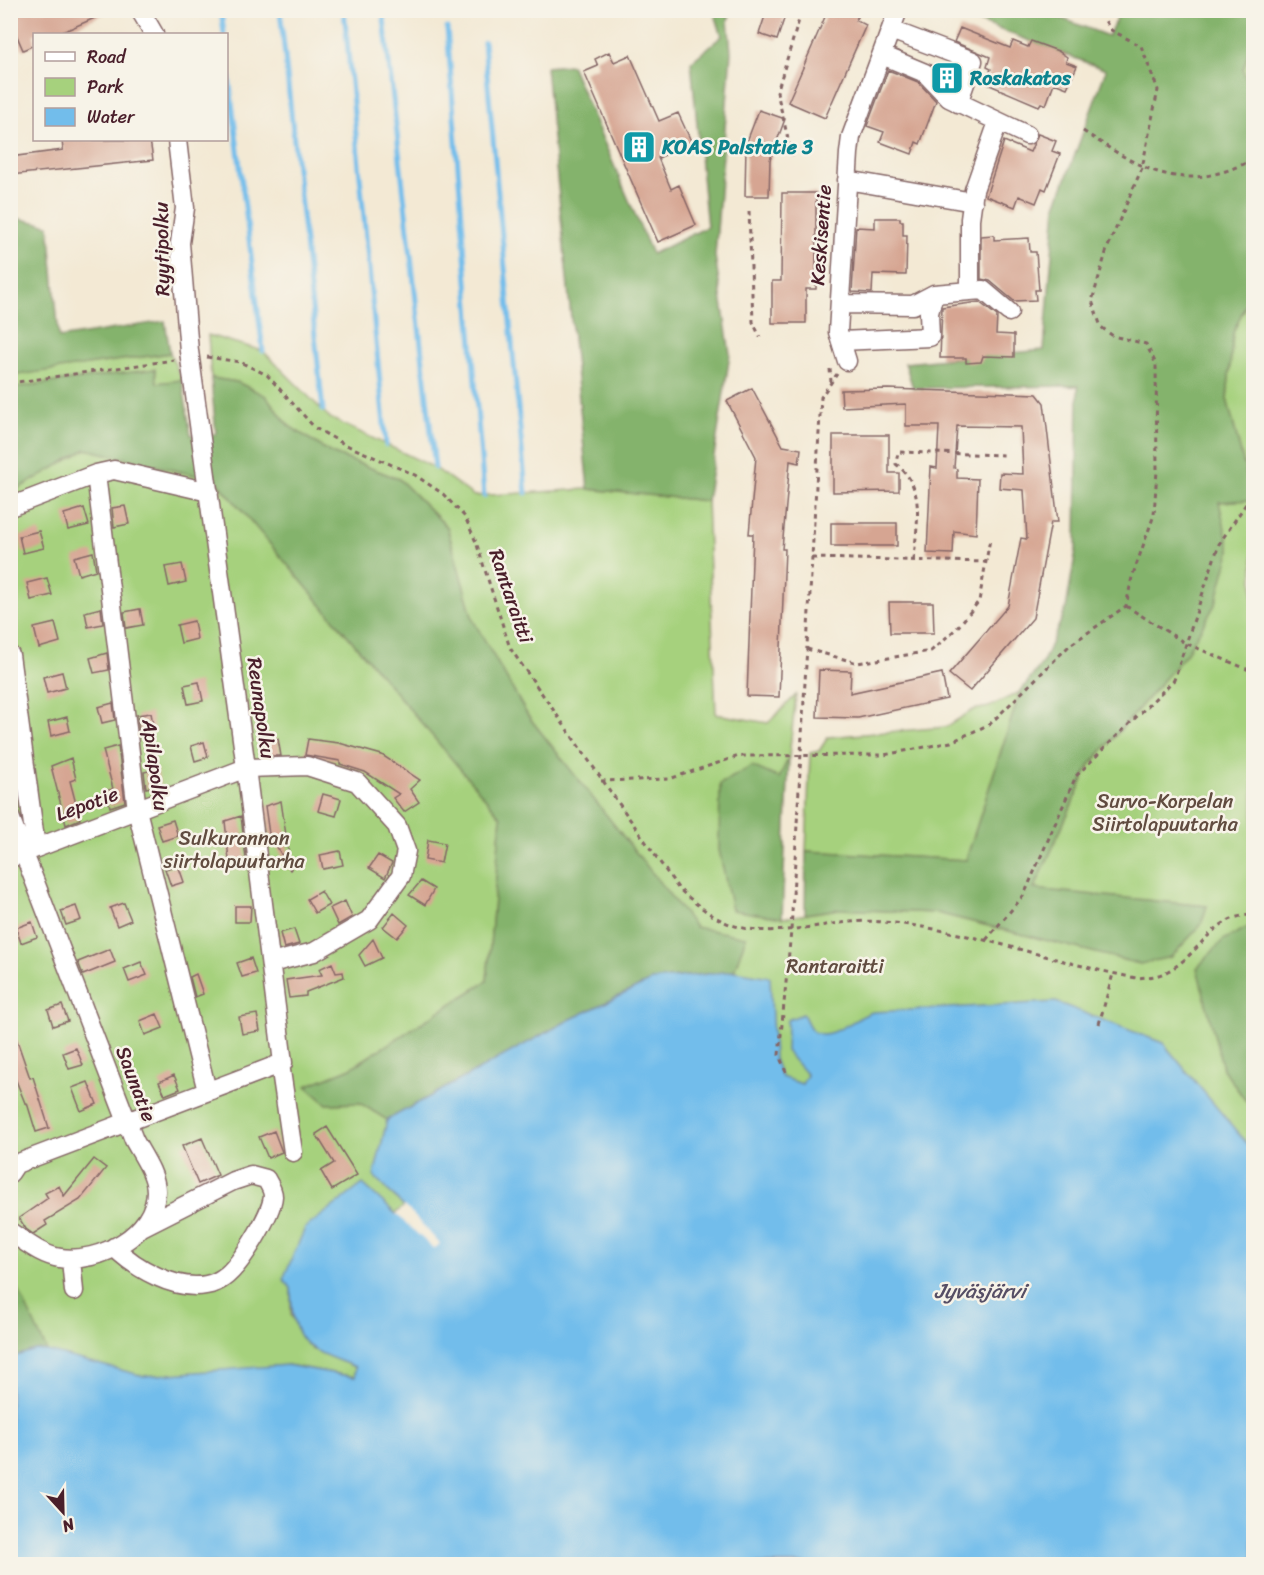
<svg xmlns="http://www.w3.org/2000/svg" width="1264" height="1575" font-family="Sriracha,sans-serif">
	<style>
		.green { fill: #a6d17d; stroke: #787854; stroke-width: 1.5 }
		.forest { fill: #84b36c; stroke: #67694c; stroke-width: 1.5 }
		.water { fill: #72bdeb; stroke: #5e6e8b; stroke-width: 1.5 }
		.pier { fill: #f3e9d4 }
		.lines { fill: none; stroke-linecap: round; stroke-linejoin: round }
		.stream { stroke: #72bdeb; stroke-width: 5 }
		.building { fill: #d6a592 }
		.minor-casing { stroke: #856666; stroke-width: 21 }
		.path { stroke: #856666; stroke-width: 3; stroke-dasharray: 4.5 4.5; stroke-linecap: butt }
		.minor { stroke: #fff; stroke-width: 18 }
		.labels { text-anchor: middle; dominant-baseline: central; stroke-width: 5; stroke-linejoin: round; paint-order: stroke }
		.culture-label { font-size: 20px; font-weight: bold; fill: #0d838f; stroke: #f7f3e8; text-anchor: start }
		.street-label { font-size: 20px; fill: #4a1f2b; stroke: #f7f3e8 }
		.park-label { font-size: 20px; fill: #614c40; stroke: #f7f3e8 }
		.water-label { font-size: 21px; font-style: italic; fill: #564e65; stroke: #f7f3e8 }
	</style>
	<rect width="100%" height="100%" fill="#f7f3e8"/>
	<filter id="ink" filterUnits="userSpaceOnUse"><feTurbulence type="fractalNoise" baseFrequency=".0167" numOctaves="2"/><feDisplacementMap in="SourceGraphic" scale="12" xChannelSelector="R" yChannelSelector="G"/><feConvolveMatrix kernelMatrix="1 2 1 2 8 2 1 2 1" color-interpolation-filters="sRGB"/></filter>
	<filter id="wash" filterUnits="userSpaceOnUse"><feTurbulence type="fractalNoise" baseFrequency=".008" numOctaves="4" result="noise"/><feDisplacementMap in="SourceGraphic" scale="24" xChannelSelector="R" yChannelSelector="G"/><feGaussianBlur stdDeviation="1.35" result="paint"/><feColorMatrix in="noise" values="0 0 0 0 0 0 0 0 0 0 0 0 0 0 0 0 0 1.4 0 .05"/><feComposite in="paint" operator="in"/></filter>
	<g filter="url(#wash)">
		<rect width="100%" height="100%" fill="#f3e9d4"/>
		<path class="green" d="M1253 37V100L1243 70Z
			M1253 288V927L1249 926 1223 1069 1253 1111V1344L404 1207 291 1288V1315L311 1349 355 1367V1377L288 1365 11 1564V1358L23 1353 17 1289 10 1292V766L13 764 10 747V493L86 449 216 480 501 817 487 981 351 1068 307 1086 327 1104 360 1103 387 1120 653 980 695 928 528 716 473 620 447 527 399 479 331 453 289 426 266 396 237 382 211 378 208 335 263 351 330 418 435 468 474 496 588 489 707 501 716 714 768 723 796 695 789 757 779 778 782 918 839 909 937 913 1140 964 1207 906 1034 890 1089 766 1186 654 1230 551 1218 502 1253 499 1227 399 1233 333Z
			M170 353 182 380 157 383 155 369 11 388 10 376Z
			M1020 692 966 860 806 851 810 753 819 751 828 737 946 727 973 710 989 707Z"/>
		<path class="forest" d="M714 11H732L728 20 731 52 715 256 730 354 707 501 588 489 546 67 571 65 652 254 707 227 691 62 722 36Z
			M979 11H1042L1108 36 1120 11H1253V37L1243 70 1254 100 1253 288 1233 333 1227 399 1253 500 1219 502 1230 551 1216 603 1186 654 1089 766 1034 889 1207 906 1201 925 1171 957 1140 964 937 913 839 909 805 914 806 851 966 860 1020 692 1043 662 1066 609 1076 550 1078 386 913 388 905 363 1044 350 1056 206 1106 70 975 20Z
			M11 217 49 225 59 338 165 321 170 353 11 376Z
			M155 369 157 383 182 380 191 435 216 434 211 378 237 382 266 396 289 426 331 453 399 479 447 527 473 620 528 716 695 927 746 937 734 971 653 980 569 1020 387 1120 360 1103 327 1104 306 1086 351 1068 487 981 501 817 216 480 86 449 11 493 10 388Z
			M789 757 782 918 732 910 719 850 720 784 752 766 779 778Z
			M1250 926 1254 927 1253 1111 1223 1069 1197 968 1223 940Z
			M18 1289 47 1351 35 1350 11 1358 10 1292Z"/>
		<path class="water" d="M734 971 770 977 774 1059 781 1077 802 1084 807 1075 786 1051 787 1020 803 1014C806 1019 809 1028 813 1031 830 1043 857 1015 873 1012L1056 1002 1163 1043 1253 1151V1564H11L10 1358 35 1350 47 1351 144 1376 287 1365 355 1377V1367C305 1347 292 1347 291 1288L283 1279 305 1228 363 1184 396 1214 404 1207 374 1176 387 1120 569 1020 653 980Z"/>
		<path class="pier" d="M405 1206 440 1244 434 1249 396 1214Z"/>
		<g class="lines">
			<path class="stream" d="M221 10 224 34
				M280 10 323 410
				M344 10 386 445
				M383 10 435 468
				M447 28 484 496
				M484 42 526 493
				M226 54 263 351"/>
		</g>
		<g id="blocks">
			<path class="building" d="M17 10H113L58 34H34V45L23 50 10 20V13Z
				M767 10H787L777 40 759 34Z
				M828 10H860L856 20 866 25 825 118 788 102Z
				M960 28 1010 48 1013 41 1028 47 1031 41 1058 51 1067 57 1066 62 1077 66 1067 88 1054 83 1046 105 1041 103 1039 106 985 83 991 69 987 67 990 57 954 42Z
				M609 52 614 62 630 55 659 121 678 113 692 143 658 158 671 189 679 185 696 225 658 242 584 72 598 66 595 59Z
				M888 70 918 82 936 101 920 144 916 142 912 154 880 142 884 132 867 126Z
				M759 110 785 119 770 160 769 196H745L746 144Z
				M1038 134 1056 141 1052 151 1060 154 1046 190 1042 188 1036 203 1019 196 1015 207 986 196 1004 141 1030 152Z
				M62 140H150L153 160 10 175V157L63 150Z
				M782 193H816V289H806V323H772V281H781Z
				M875 218H900V221H903V235H907L906 275 873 274 872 293 852 292 856 227 875 228Z
				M994 235V240L1029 238 1030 252H1036L1039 290H1035L1036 300 1014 301 990 281 981 279V236Z
				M979 302 997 316 996 334 1014 335V357L983 356 981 362 966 363V358H940L942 307Z
				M752 388 783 446 801 449 799 463 790 461 782 549H785L779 697 747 696 753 534H749L756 457 727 401Z
				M888 389 1037 394 1044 403 1058 522H1051L1033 618 970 691 949 674 1008 606 1021 538 1027 539 1024 490 999 488 1000 473 1023 474 1021 427 957 426 954 468 957 469V478L978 479 976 534 954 531 953 554 927 553 931 467 937 468 939 426H906V404L842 407 841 390Z
				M833 435H889V473H899V491L833 492Z
				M125 506 129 524 114 527 112 508Z
				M84 508 89 525 68 530 64 514Z
				M831 523H897V546H831Z
				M39 531 44 548 23 553 19 536Z
				M93 552 96 570 79 575 74 557Z
				M182 564 186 582 169 586 165 567Z
				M47 578 52 595 31 600 27 583Z
				M889 602H933L934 633H890Z
				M101 608 103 624 88 627 85 612Z
				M140 609 143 625 126 628 124 612Z
				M194 621 197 639 181 643 177 625Z
				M55 623 60 642 39 648 34 628Z
				M107 653 109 670 94 673 90 658Z
				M819 670 851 671 850 693 942 673 947 699 858 718 817 717Z
				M62 672 66 688 47 693 43 677Z
				M199 682 203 701 188 704 184 685Z
				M113 703 115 720 102 723 98 707Z
				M151 713 154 730 139 733 137 715Z
				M67 717 70 731 51 736 48 722Z
				M278 739 281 756H265L263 741Z
				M308 739 339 743 382 755 420 780 410 789 419 802 404 812 393 798 399 794 365 772 340 764V761L305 755Z
				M204 742 208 757 195 761 191 746Z
				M118 746 125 802 110 807 106 791 113 789 103 750Z
				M71 758 76 779 70 781 80 819 66 825 51 766Z
				M157 769 160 785 146 788 144 772Z
				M323 794 341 799 336 816 318 811Z
				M281 801 291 869 290 870 273 840 270 841 265 806Z
				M241 816 247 868 230 870 225 821Z
				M173 820 178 836 162 841 157 825Z
				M428 840 445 843 441 863 425 860Z
				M340 851 343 865 323 869 320 855Z
				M378 855 392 863 385 878 369 868Z
				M178 865 184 882 171 886 165 869Z
				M421 881 434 889 425 905 409 895Z
				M321 891 329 905 315 913 307 899Z
				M345 901 352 917 338 925 330 908Z
				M124 903 131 920 117 926 110 908Z
				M76 906 81 920 66 925 61 911Z
				M235 906H251L250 922H235Z
				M394 913 408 925 397 938 383 927Z
				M32 922 37 937 21 943 16 928Z
				M294 929 299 944 284 948 280 933Z
				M373 939 382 958 365 966 359 955Z
				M110 949 115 962 83 975 78 962Z
				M251 958 256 973 242 977 237 963Z
				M141 962 147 975 129 982 124 969Z
				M332 963 336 973 343 972 344 977 306 992V996L289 998 286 980 322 975 319 969Z
				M196 974 203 994 195 997 190 977Z
				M62 1005 68 1021 53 1026 48 1010Z
				M157 1014 163 1028 145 1035 140 1021Z
				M257 1014 260 1031 242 1034 239 1017Z
				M10 1029H13L30 1078 33 1077 49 1128 36 1132 27 1103H25L19 1088 10 1065Z
				M76 1048 83 1065 69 1069 63 1053Z
				M174 1075 180 1089 165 1095 159 1082Z
				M88 1082 97 1104 81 1111 72 1088Z
				M327 1127 357 1175 332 1190 321 1171 334 1163 316 1134Z
				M274 1131 282 1152 268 1158 259 1137Z
				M202 1138 218 1175 198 1184 182 1146Z
				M94 1159 106 1168 80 1200 45 1221 47 1225 33 1234 26 1229 19 1218 48 1198 45 1193 59 1186 64 1196Z"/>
		</g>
	</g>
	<g filter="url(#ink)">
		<use href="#blocks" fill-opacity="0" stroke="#856666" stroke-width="1.5"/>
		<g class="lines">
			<g class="minor-casing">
				<path id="minor" d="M140 10 154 34
					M891 30 973 61 958 103
					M882 55 925 73 949 98 1027 135
					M998 122 974 190 970 219V291L983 290 1009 312
					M177 140 185 208 180 243 189 351 246 768 283 1063 280 1064 293 1152
					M847 180 973 202
					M840 304 913 305 934 294 970 291
					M841 341 930 337 929 313 934 294
					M847 361 838 332 849 153 851 137 898 10
					M96 474 137 810 207 1091
					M10 507 96 474 114 470 209 492
					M10 655 36 847
					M10 817 134 1140C142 1155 156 1174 156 1191 156 1234 99 1264 60 1258 41 1255 26 1242 10 1232
					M10 858 246 768 307 766 357 782 397 826 406 851 401 876 369 920 314 952 271 963
					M10 1173 16 1164 280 1064
					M114 1247C135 1268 175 1291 206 1285 211 1284 219 1281 223 1278 239 1268 272 1214 273 1196 273 1190 269 1184 266 1179L251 1175 233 1181 142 1227
					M71 1259 74 1291"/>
			</g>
			<path class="path" d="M1083 131C1144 171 1182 196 1254 159
				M792 156 777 92 802 10
				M749 211 753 322 760 337
				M207 357 240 362 267 375 315 428 344 444 415 475 443 494 465 517 476 542 510 648 678 888C696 904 715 921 739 927 787 939 834 917 883 922 969 929 1051 962 1136 978 1147 977 1158 977 1168 971 1201 954 1212 914 1254 915
				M830 369 831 382
				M10 383 174 360
				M812 558 986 562
				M914 560C916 525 927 488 896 464L898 452 1005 455
				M1126 606 1185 643 1254 672
				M807 649 858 663 931 651 957 628 979 601 990 539
				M601 781 669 779 739 756 884 755 951 742 990 724 1070 645 1126 606 1132 577 1154 515 1157 470 1156 364 1146 344 1113 336 1101 327 1092 301 1107 249 1142 168 1158 90 1141 46 1111 30 1098 10
				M986 940 1024 895 1076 776 1174 680 1219 544 1254 492
				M1099 1024 1113 974
				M786 1072 779 1055 791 931 821 397 837 374"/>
			<use href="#minor" class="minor"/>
		</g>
	</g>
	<defs>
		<g id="building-square" transform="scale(1.725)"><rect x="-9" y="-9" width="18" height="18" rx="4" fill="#0f9aa8" stroke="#f7f3e8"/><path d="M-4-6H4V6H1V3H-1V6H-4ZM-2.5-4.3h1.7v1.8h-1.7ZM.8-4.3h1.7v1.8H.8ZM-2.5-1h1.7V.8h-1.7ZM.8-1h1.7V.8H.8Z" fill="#fff"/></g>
	</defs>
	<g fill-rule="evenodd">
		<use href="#building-square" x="947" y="78"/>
		<use href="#building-square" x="639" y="147"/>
	</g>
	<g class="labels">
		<g class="culture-label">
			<text x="970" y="78">Roskakatos</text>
			<text x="662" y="147">KOAS Palstatie 3</text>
		</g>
		<g class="street-label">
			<text transform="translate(821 235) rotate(-86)">Keskisentie</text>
			<text transform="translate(162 249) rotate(-91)">Ryytipolku</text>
			<text transform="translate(511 596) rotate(71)">Rantaraitti</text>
			<text transform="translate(261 708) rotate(82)">Reunapolku</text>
			<text transform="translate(155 765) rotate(82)">Apilapolku</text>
			<text transform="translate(87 804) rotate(-20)">Lepotie</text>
			<text transform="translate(136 1084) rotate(69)">Saunatie</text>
		</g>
		<g class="park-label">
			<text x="1165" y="801">Survo-Korpelan<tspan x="1165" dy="23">Siirtolapuutarha</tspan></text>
			<text x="234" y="838">Sulkurannan<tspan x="234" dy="23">siirtolapuutarha</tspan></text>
			<text x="835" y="966">Rantaraitti</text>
		</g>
		<g class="water-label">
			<text x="980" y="1291">Jyväsjärvi</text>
		</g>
	</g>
	<rect width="1264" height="1575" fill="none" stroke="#f7f3e8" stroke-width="36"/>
	<rect x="33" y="33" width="195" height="108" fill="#f7f3e8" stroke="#b29e9c" stroke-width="1.5"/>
	<rect x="45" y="52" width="30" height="9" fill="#ffffff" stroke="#b29e9c" stroke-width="1.5"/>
	<text x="87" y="63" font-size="18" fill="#4a1f2b">Road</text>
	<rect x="45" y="78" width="30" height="18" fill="#a6d17d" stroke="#b29e9c" stroke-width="1.5"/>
	<text x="87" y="93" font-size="18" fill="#4a1f2b">Park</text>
	<rect x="45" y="108" width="30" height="18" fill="#72bdeb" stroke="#b29e9c" stroke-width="1.5"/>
	<text x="87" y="123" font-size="18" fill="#4a1f2b">Water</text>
	<g transform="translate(63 1512) rotate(158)" stroke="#f7f3e8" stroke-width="4.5" paint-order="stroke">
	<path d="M0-4.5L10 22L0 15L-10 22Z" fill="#4a1f2b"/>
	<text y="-9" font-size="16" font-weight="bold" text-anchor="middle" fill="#4a1f2b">N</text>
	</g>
</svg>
